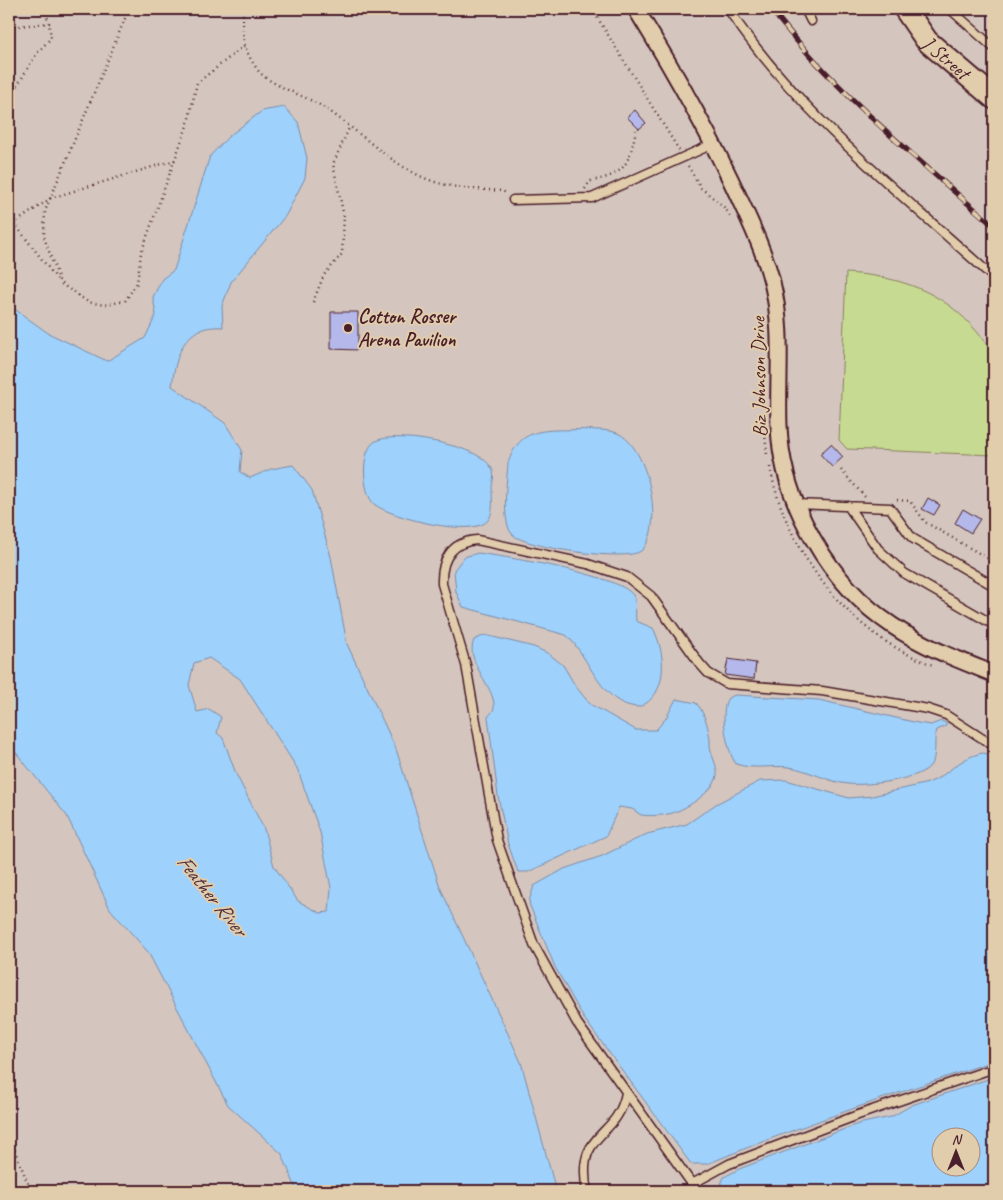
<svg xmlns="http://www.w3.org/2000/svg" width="1003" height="1200" font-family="Caveat,sans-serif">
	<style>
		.green { fill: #c6db91; stroke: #887d5e }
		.water { fill: #9ed1fb; stroke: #7c8aa8; fill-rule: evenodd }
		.building { fill: #b4b8ea; stroke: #4a1f2b }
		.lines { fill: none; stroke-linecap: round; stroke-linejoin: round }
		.service-casing { stroke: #4a1f2b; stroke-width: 11 }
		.minor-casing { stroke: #4a1f2b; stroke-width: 19 }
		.secondary-casing { stroke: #4a1f2b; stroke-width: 25 }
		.path { stroke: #4a1f2b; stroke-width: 2.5; stroke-dasharray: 1 4; stroke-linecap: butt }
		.service { stroke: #e1ccab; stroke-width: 8 }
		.minor { stroke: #e1ccab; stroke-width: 15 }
		.secondary { stroke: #e1ccab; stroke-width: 21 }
		.rail-casing { stroke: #4a1f2b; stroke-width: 5.5 }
		.rail { stroke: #e1ccab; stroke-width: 4; stroke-dasharray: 11; stroke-linecap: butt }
		.poi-dot { fill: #4a1f2b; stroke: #e1ccab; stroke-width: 2 }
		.labels { text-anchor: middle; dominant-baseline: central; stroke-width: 4; stroke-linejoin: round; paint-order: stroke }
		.street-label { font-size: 20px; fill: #4a1f2b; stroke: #e1ccab }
		.poi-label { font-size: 20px; font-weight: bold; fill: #4a1f2b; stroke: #e1ccab; text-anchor: start }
		.water-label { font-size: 21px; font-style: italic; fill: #523140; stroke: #e1ccab }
	</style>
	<rect width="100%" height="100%" fill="#d4c6be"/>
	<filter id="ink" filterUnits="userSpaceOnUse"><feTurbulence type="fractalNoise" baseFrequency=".02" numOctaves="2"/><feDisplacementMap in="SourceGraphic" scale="10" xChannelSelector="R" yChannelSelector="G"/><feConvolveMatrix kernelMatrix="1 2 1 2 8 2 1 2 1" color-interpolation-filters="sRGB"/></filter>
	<g filter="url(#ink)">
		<path class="green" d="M846 273C898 276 944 291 978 333 984 340 993 349 994 359 998 388 994 424 994 455L847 449 839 440Z"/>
		<path class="water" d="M284 107 298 122 307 158 305 178 286 215 231 282 222 306 223 327C184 324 176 354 172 386L225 423 242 450 240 472 250 478 271 469 293 465 312 490 331 557 347 644 396 749 440 887 521 1062 556 1191H297L282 1154 228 1105 148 952 110 909 67 816 9 744V305L48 333 107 361 145 338 156 315 153 297 162 279 174 270 210 156 229 136 262 111ZM209 658 240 679 297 768 320 832 331 888 329 912 320 913 298 901 274 866 264 829 236 774 223 738 217 733 221 717 209 709 197 712 189 685 194 663Z
			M556 430C571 430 606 428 617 433 648 445 666 529 641 551 628 562 524 548 512 534 501 521 507 480 508 463 517 437 530 431 556 430Z
			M410 438C431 440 479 448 491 467 496 474 492 482 492 489 492 498 494 511 489 519 477 540 389 517 374 504 362 493 360 448 376 441 386 436 400 438 410 438Z
			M478 553C506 557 618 574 633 595 637 602 635 613 636 621L653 628C666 653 669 695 639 707 600 706 590 656 566 635L463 607 456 592 454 570 464 557Z
			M485 635 534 647 549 654 563 665 576 687 590 704 636 730H656L666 718 676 699 696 703C705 711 711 736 710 745 710 755 718 765 717 775 716 791 682 812 668 814 659 816 649 816 641 815L632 809 619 807 606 836 528 872H518L508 844 498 796 488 717C490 714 493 712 494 708 496 687 464 662 474 640Z
			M735 695 819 700 918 723 931 725 941 721 946 723V726L937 730C932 742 939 756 929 767 917 780 866 786 848 784 828 782 809 770 789 767 772 765 752 770 736 764 727 752 719 711 728 698Z
			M982 753 994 755V1061C898 1093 801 1125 707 1164H691L583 1017 555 967 530 906 529 901 534 886 564 869 602 856 647 834 687 824 716 804 760 781 786 780 849 798 872 796 928 783C949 775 958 758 982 753Z
			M994 1077V1191H718L724 1177 739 1169 858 1124 891 1117 912 1105ZM940 1138H970V1168H940Z"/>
		<path class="building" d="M635 110 646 123 639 129 627 117Z
			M331 312H358V350L331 349Z
			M831 444 843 457 832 467 820 454Z
			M928 498 940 505 934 515 922 509Z
			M963 509 980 519 971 533 955 523Z
			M728 659 756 663 754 679 725 675Z"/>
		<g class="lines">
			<g class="service-casing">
				<path id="service" d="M728 9C799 115 901 193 994 278
					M805 9 811 21
					M950 9 994 48
					M513 200 592 198 713 144
					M797 504 890 508 912 538 994 586
					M848 506 878 549 904 573 994 625
					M692 1184 729 1164 858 1115 994 1068
					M587 1191C575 1130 617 1140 626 1093
					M697 1191 577 1023 534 945 497 840 466 665 442 584C441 560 451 542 477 540L588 564 627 577 651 596 700 664 708 673 727 684 822 691 928 709 946 715 994 746"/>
			</g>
			<g class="minor-casing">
				<path id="minor" d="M636 9C674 71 710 134 740 200 752 226 765 254 772 282 784 331 777 377 779 426 782 503 829 584 893 626 924 647 959 660 994 674"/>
			</g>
			<g class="secondary-casing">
				<g id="secondary">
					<path id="s1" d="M905 9 927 41 994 98"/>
				</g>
			</g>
			<path class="path" d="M129 9 45 211 44 237 60 283 88 302 104 305 125 301 137 283 141 253 188 123 197 83 244 46
				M243 9C243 36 241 46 257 69 269 86 305 95 323 107 359 130 391 166 432 181 455 189 479 189 503 191L506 194
				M592 9 679 150
				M9 27 49 23 45 9
				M9 99 37 53 51 38 49 23
				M688 166 701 188 723 206 732 218
				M585 189 590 181C626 175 629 164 636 130
				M9 223H14L57 279
				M9 227 51 198 175 160
				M313 302 324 275 342 254 344 217 333 164 350 126
				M765 433 767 455
				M770 467C786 552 850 636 933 665
				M841 470 865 497
				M897 500 910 501 925 522 994 562
				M9 1136 31 1191"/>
			<use href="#service" class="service"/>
			<use href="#minor" class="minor"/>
			<use href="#secondary" class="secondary"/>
			<g class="rail-casing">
				<path id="rail" d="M771 9C835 92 916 158 994 226"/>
			</g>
			<use href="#rail" class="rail"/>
		</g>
	</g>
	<circle class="poi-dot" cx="348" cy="328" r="5"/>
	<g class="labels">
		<g class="street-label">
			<text stroke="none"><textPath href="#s1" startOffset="64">J Street</textPath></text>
			<text transform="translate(759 377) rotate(-91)">Biz Johnson Drive</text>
		</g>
		<g class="poi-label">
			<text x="358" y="316">Cotton Rosser<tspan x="358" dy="23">Arena Pavilion</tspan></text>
		</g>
		<g class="water-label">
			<text transform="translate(212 895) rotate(51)">Feather River</text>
		</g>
	</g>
	<rect width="1003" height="1200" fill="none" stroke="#e1ccab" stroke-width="30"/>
	<rect x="15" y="15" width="973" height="1170" fill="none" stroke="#4a1f2b" stroke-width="2" filter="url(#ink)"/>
	<g transform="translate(956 1152)"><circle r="24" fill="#e1ccab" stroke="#a58778"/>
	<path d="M0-4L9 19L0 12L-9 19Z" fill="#4a1f2b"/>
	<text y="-8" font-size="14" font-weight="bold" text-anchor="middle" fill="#4a1f2b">N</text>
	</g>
</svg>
